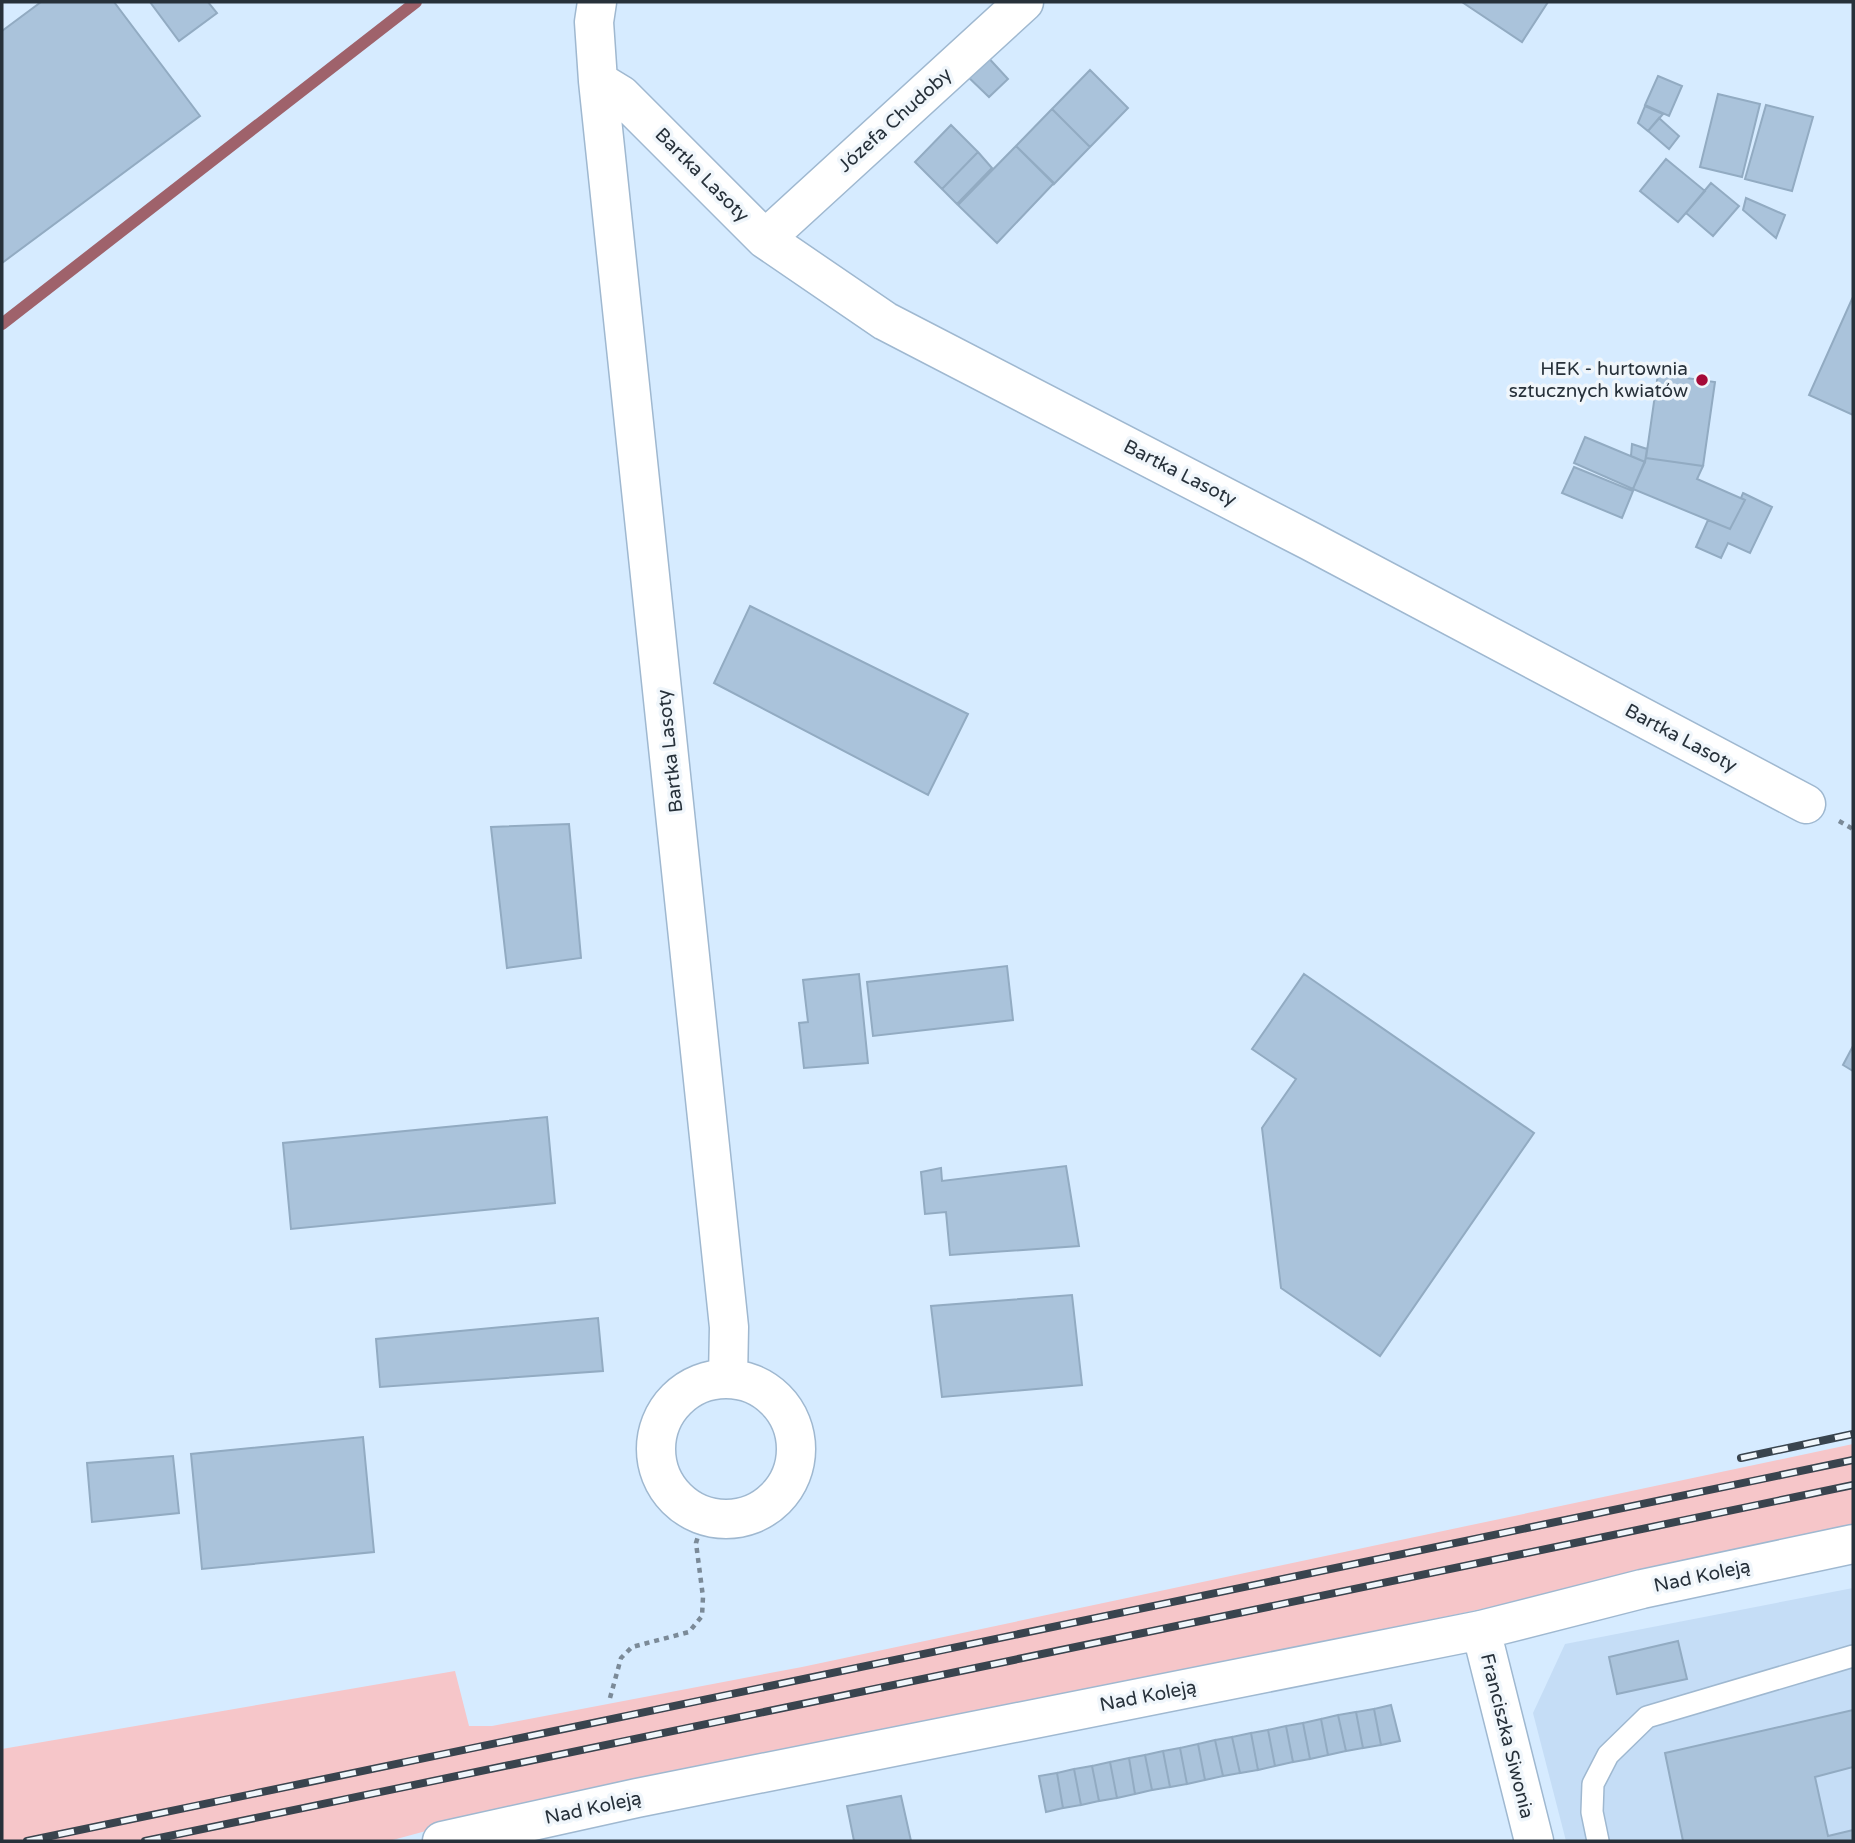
<svg xmlns="http://www.w3.org/2000/svg" width="1855" height="1843" font-family="'Varela Round',sans-serif">
	<style>
		.built { fill: #c5ddf6 }
		.green { fill: #f6c6c9 }
		.lines { fill: none; stroke-linecap: round; stroke-linejoin: round }
		.stream { stroke: #9f626b; stroke-width: 12 }
		.building { fill: #aac3db; stroke: #92abc2; stroke-width: 2 }
		.service-casing { stroke: #9fb8d0; stroke-width: 24 }
		.minor-casing { stroke: #9fb8d0; stroke-width: 41 }
		.path { stroke: #7b8a98; stroke-width: 4.5; stroke-dasharray: 5 5; stroke-linecap: butt }
		.service { stroke: #fff; stroke-width: 21 }
		.minor { stroke: #fff; stroke-width: 38 }
		.rail-casing { stroke: #39444e; stroke-width: 8 }
		.rail { stroke: #f0f6fb; stroke-width: 5; stroke-dasharray: 16; stroke-linecap: butt }
		.poi-dot { fill: #a50937; stroke: #f0f6fb; stroke-width: 2.5 }
		.labels { text-anchor: middle; dominant-baseline: central; stroke-width: 7; stroke-linejoin: round; paint-order: stroke }
		.street-label { font-size: 19px; fill: #27313a; stroke: #f0f6fb }
		.poi-label { font-size: 19px; fill: #27313a; stroke: #f0f6fb; text-anchor: end }
	</style>
	<rect width="100%" height="100%" fill="#d6ebff"/>
	<path class="built" d="M1853 1588V1841H1566L1533 1713 1565 1644Z"/>
	<path class="green" d="M1853 1444V1531L426 1831 389 1841H2V1749L455 1671 469 1726H492L802 1667Z"/>
	<g class="lines">
		<path class="stream" d="M2 324 416 2"/>
	</g>
	<path class="building" d="M41 2H114L200 116 2 263V31Z
		M150 2H208L217 13 179 41Z
		M1462 2H1548L1522 42Z
		M984 53 1008 79 989 97 963 72Z
		M1090 70 1128 108 1090 147 1052 109Z
		M1658 76 1682 86 1669 116 1645 105Z
		M1718 94 1760 104 1742 177 1700 167Z
		M1766 105 1813 117 1792 191 1745 179Z
		M1645 106 1663 114 1648 131 1638 123Z
		M1052 109 1090 147 1054 184 1016 146Z
		M1659 118 1679 136 1669 149 1648 131Z
		M951 125 978 152 942 189 915 162Z
		M1016 146 1054 183 997 243 958 205Z
		M978 152 992 168 957 204 942 189Z
		M1666 159 1705 191 1678 222 1640 191Z
		M1711 183 1739 206 1713 236 1686 213Z
		M1746 198 1785 215 1776 238 1743 210Z
		M1852 299 1853 300V415L1809 395Z
		M1658 374 1715 382 1703 466 1646 458Z
		M1585 437 1645 462 1633 489 1574 463Z
		M1632 444 1647 449 1645 462 1631 456Z
		M1646 458 1703 466 1697 479 1745 500 1730 529 1633 489Z
		M1574 467 1633 491 1622 518 1562 493Z
		M1743 493 1772 507 1750 553 1728 543 1721 558 1696 547 1708 520 1730 529 1745 500 1741 498Z
		M750 606 968 714 928 795 714 683Z
		M569 824 581 958 507 968 491 827Z
		M1007 966 1013 1020 873 1036 867 982Z
		M859 974 868 1063 804 1068 799 1023 808 1022 803 980Z
		M1304 974 1534 1133 1380 1356 1281 1288 1262 1128 1296 1079 1252 1049Z
		M1853 1046V1071L1843 1065Z
		M547 1117 555 1203 291 1229 283 1143Z
		M1066 1166 1079 1246 950 1255 946 1212 925 1214 921 1172 941 1168 942 1181Z
		M1072 1295 1082 1385 942 1397 931 1306Z
		M598 1318 603 1371 380 1387 376 1339Z
		M363 1437 374 1552 202 1569 191 1454Z
		M173 1456 179 1513 92 1522 87 1463Z
		M1678 1641 1687 1679 1617 1694 1609 1657Z
		M1391 1705 1400 1741 1381 1745 1374 1709Z
		M1374 1709 1381 1745 1363 1748 1356 1712Z
		M1853 1710V1767L1815 1777 1828 1836 1853 1830V1841H1683L1665 1753Z
		M1356 1712 1363 1748 1346 1751 1338 1715Z
		M1338 1715 1346 1751 1328 1755 1321 1719Z
		M1321 1719 1328 1755 1310 1759 1303 1723Z
		M1303 1723 1310 1759 1293 1762 1286 1726Z
		M1286 1726 1293 1762 1275 1766 1268 1730Z
		M1268 1730 1275 1766 1258 1770 1251 1733Z
		M1251 1733 1258 1770 1240 1773 1232 1737Z
		M1232 1737 1240 1773 1223 1776 1215 1740Z
		M1215 1740 1223 1776 1205 1780 1198 1744Z
		M1198 1744 1205 1780 1187 1784 1180 1748Z
		M1180 1748 1187 1784 1170 1787 1163 1751Z
		M1163 1751 1170 1787 1152 1790 1145 1755Z
		M1145 1755 1152 1790 1135 1794 1129 1758Z
		M1129 1758 1135 1794 1117 1798 1110 1762Z
		M1110 1762 1117 1798 1099 1801 1092 1766Z
		M1092 1766 1099 1801 1081 1805 1074 1769Z
		M1074 1769 1081 1805 1063 1808 1057 1773Z
		M1057 1773 1063 1808 1046 1812 1039 1776Z
		M901 1796 911 1841H854L847 1806Z"/>
	<g class="lines">
		<g class="service-casing">
			<path id="service" d="M1598 1841 1592 1812 1593 1784 1608 1755 1647 1717 1853 1656"/>
		</g>
		<g class="minor-casing">
			<path id="minor" d="M597 2 594 22 598 81 729 1327 728 1379
				M598 81 621 95 765 239 885 321 1310 541 1806 804
				M765 239 1024 2
				M656 1449a70 70 0 1 1 140 0a70 70 0 1 1-140 0Z
				M1481 1630 1534 1841
				M442 1841 637 1798 1481 1630 1642 1589 1853 1544"/>
		</g>
		<path class="path" d="M1839 821 1853 829
			M610 1698 621 1658 632 1647 689 1632 702 1616 703 1597 696 1543 704 1516"/>
		<use href="#service" class="service"/>
		<use href="#minor" class="minor"/>
		<g class="rail-casing">
			<path id="rail" d="M1741 1458 1853 1434
				M27 1841 1853 1460
				M145 1841 1853 1485"/>
		</g>
		<use href="#rail" class="rail"/>
	</g>
	<circle class="poi-dot" cx="1702" cy="380" r="7"/>
	<g class="labels">
		<g class="street-label">
			<text transform="translate(895 120) rotate(-42)">Józefa Chudoby</text>
			<text transform="translate(702 175) rotate(45)">Bartka Lasoty</text>
			<text transform="translate(1180 473) rotate(27)">Bartka Lasoty</text>
			<text transform="translate(1681 738) rotate(28)">Bartka Lasoty</text>
			<text transform="translate(670 751) rotate(-96)">Bartka Lasoty</text>
			<text transform="translate(1702 1576) rotate(-12)">Nad Koleją</text>
			<text transform="translate(1148 1696) rotate(-11)">Nad Koleją</text>
			<text transform="translate(1507 1736) rotate(76)">Franciszka Siwonia</text>
			<text transform="translate(593 1808) rotate(-12)">Nad Koleją</text>
		</g>
		<g class="poi-label">
			<text x="1688" y="369">HEK - hurtownia<tspan x="1688" dy="22">sztucznych kwiatów</tspan></text>
		</g>
	</g>
	<rect width="1855" height="1843" fill="none" stroke="#27313a" stroke-width="7"/>
</svg>
